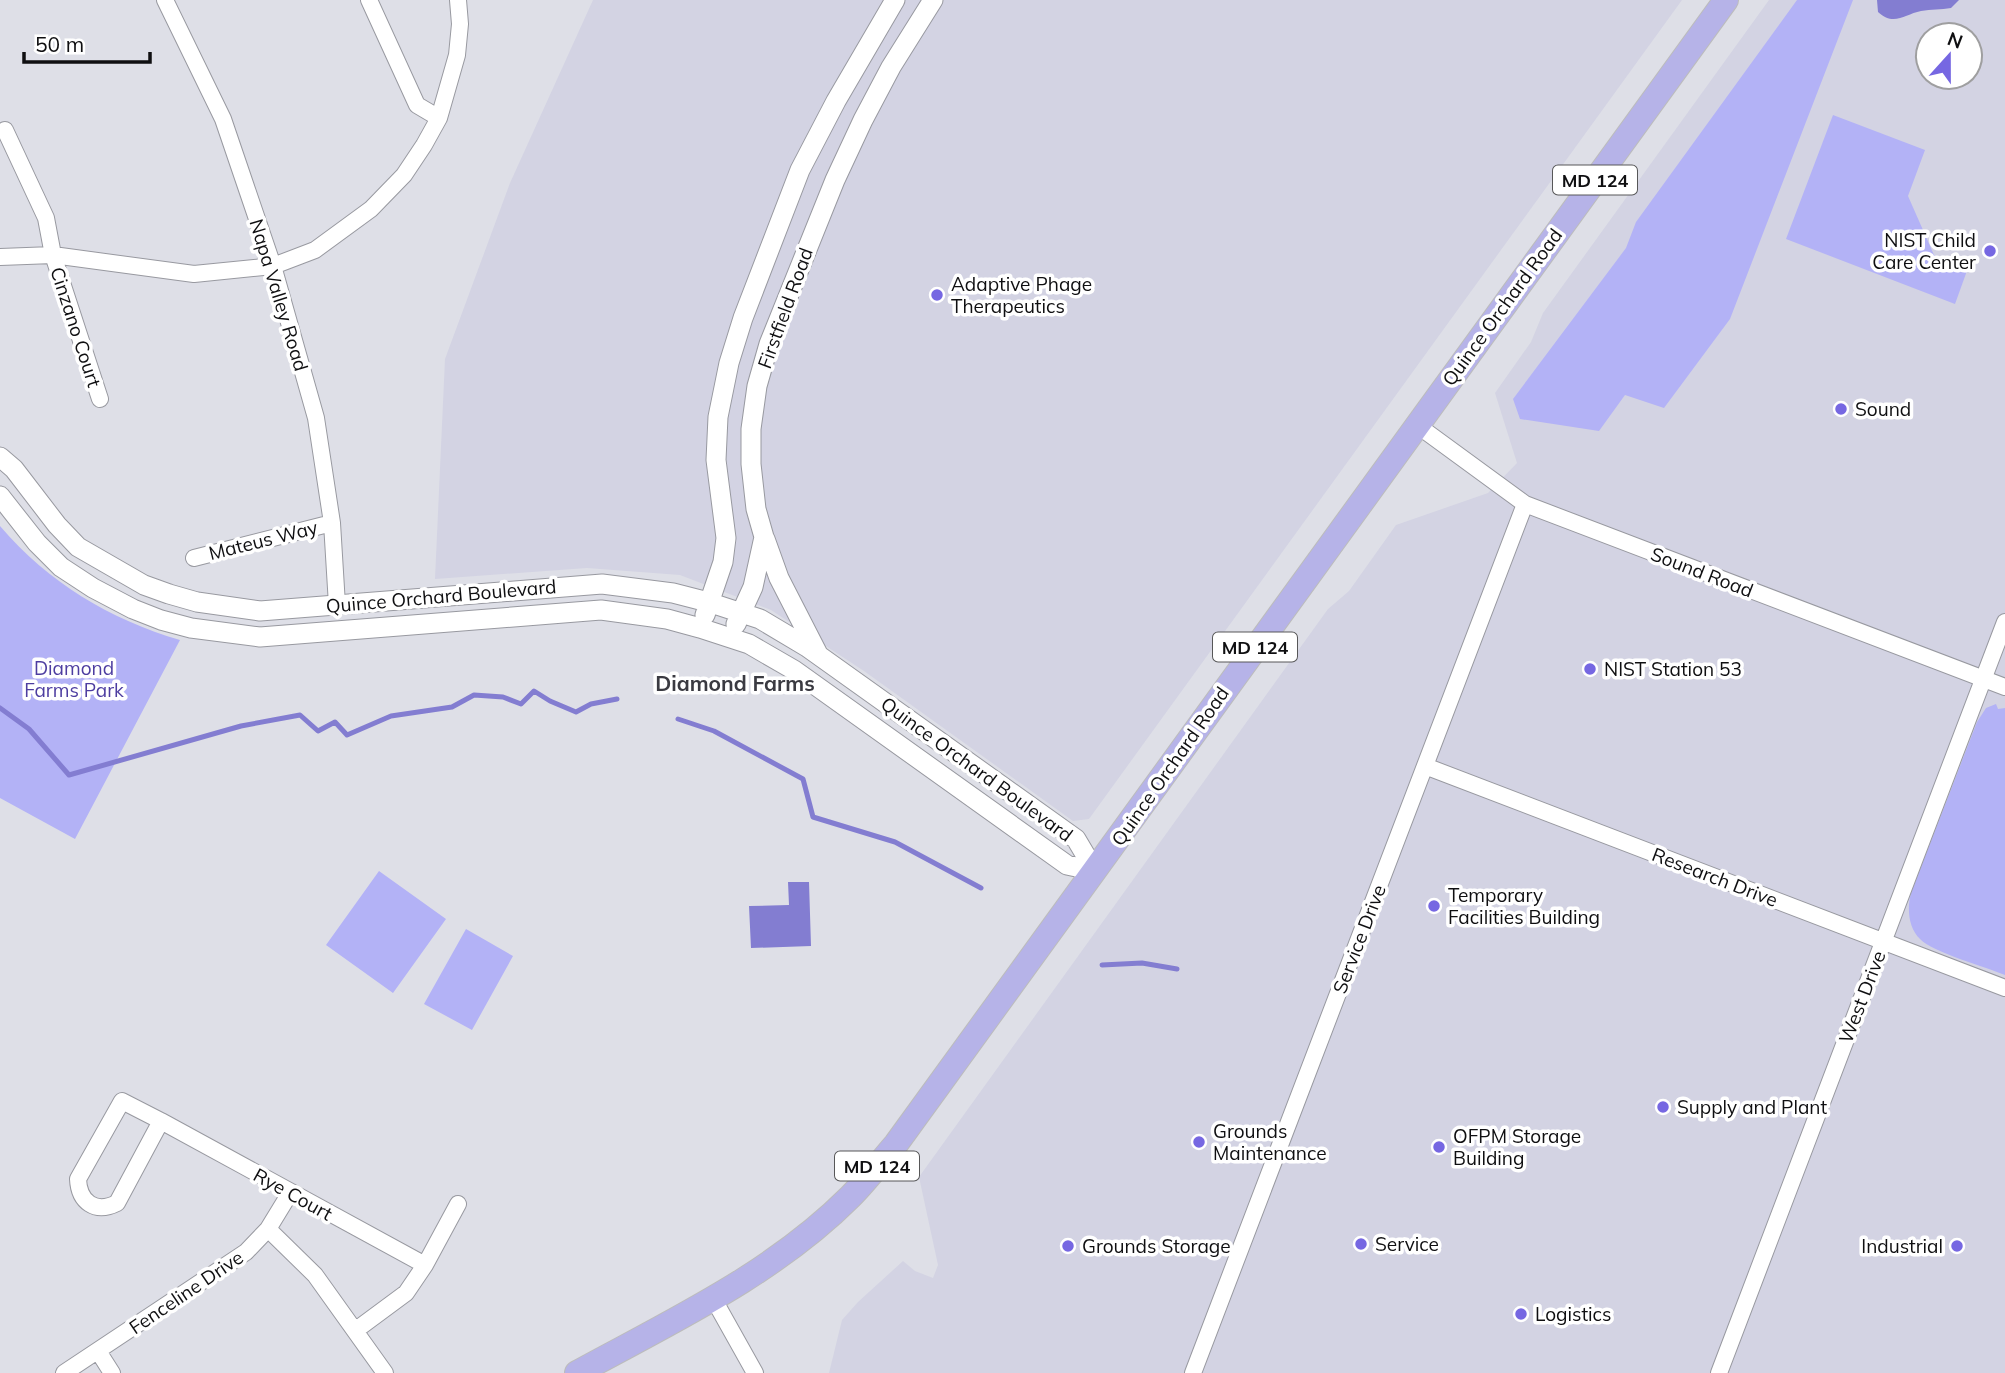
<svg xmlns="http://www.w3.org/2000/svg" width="2005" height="1373" font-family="Mulish,sans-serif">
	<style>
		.built { fill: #d3d3e3; fill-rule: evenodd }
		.green { fill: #b3b2f6 }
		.water { fill: #837dd1 }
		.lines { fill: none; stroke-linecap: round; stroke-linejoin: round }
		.stream { stroke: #837dd1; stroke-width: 5 }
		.minor-casing { stroke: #9899a0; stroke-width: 18 }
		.tertiary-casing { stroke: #9899a0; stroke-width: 21 }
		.primary-casing { stroke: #bcbcbc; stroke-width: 26 }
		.minor { stroke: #fff; stroke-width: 16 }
		.tertiary { stroke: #fff; stroke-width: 19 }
		.primary { stroke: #b6b3e8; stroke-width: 24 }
		.poi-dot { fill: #7667e2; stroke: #fff; stroke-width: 2.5 }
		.labels { text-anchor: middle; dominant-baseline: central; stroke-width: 7; stroke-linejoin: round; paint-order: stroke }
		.shield { fill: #fff; stroke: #575758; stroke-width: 2 }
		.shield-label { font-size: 18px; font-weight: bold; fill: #0f0f11 }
		.poi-label { font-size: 19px; fill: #0f0f11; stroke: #fff; text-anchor: start }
		.street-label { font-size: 19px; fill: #0f0f11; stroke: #fff }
		.park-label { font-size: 19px; fill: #4d3da0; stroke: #fff }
		.neighbourhood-label { font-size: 21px; font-weight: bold; fill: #3a3a41; stroke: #fff }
	</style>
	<rect width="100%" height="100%" fill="#dedfe7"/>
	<path class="built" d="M593 0H1682L1089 819 1073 821 864 671 771 610 680 575 587 568 435 579 445 359 510 183Z
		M1769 0H2005V1373H829L842 1320 858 1302 903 1261 915 1271 933 1278 938 1265 919 1177 1328 609 1349 591 1396 525 1488 493 1517 463 1495 393 1531 342 1543 313ZM1928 35H1970V77H1928Z"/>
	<path class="green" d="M1797 0H1853L1730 319 1664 408 1625 395 1599 431 1520 419 1513 399 1626 248 1636 222Z
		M1833 115 1925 150 1908 196 1934 255 1968 268 1955 304 1786 239Z
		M0 526C49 583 109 619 180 640L75 839 0 798Z
		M1996 704 1998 709 2005 708V975C1986 967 1932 952 1920 939 1908 927 1907 908 1911 893L1977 722 1986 708Z
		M379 871 446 919 393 993 326 945Z
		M466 929 513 956 472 1030 424 1004Z"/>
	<path class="water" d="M1877 0H1959L1951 8C1941 10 1931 9 1921 11 1905 14 1894 27 1878 12Z
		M788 882H809L811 946 751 948 749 906 789 905Z"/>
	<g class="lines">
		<path class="stream" d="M0 708 29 729 69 775 241 726 300 715 318 731 335 722 347 735 391 716 452 707 474 695 503 697 521 704 534 691 550 701 576 712 591 704 617 699
			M678 719 714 731 803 779 813 817 895 842 981 888
			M1102 965 1142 963 1177 969"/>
		<g class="minor-casing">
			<path id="minor" d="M165 0 223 119 273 266 316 418 332 523 337 605
				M369 0 417 105 439 118
				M5 130 46 218 53 255 100 399
				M0 257 53 255 194 274 273 266 315 250 371 209 404 175 424 145 439 118 457 55 460 24 458 0
				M1417 425 1525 504 2005 687
				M194 558 332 523
				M1425 766 2005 988
				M161 1121 117 1203C95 1214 79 1202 78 1179L122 1101 161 1121 425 1265
				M268 1229 315 1275 385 1373
				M713 1298 755 1373
				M356 1330 406 1293 425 1265 458 1204
				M98 1351 112 1373
				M64 1373 246 1252 268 1229 290 1193
				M1193 1373 1525 504
				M1719 1373 2005 622"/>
		</g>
		<g class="tertiary-casing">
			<path id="tertiary" d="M0 457 14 469 57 525 78 547 144 585 169 594 197 602 260 611 602 584 673 593 708 602 760 619 807 647 1076 839 1095 871
				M0 496 37 543 61 567 93 588 133 609 161 620 191 628 260 637 601 610 667 619 700 628 749 644 794 670 1067 865 1095 871
				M765 539 779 578 818 654
				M705 615 723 562 726 538 716 460 718 417 729 363 743 318 800 170 836 101 895 0
				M736 624 753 587 764 537 756 509 751 464V429L757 386 769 344 835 180 863 120 891 67 933 0"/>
		</g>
		<g class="primary-casing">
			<path id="primary" d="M577 1373C672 1321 773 1274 850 1197 867 1180 881 1161 896 1144L1726 0"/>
		</g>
		<use href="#minor" class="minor"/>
		<use href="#tertiary" class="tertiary"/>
		<use href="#primary" class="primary"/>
	</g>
	<g class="poi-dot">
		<circle cx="1990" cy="251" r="7"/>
		<circle cx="937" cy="295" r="7"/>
		<circle cx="1841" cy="409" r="7"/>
		<circle cx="1590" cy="669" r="7"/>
		<circle cx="1434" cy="906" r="7"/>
		<circle cx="1663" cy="1107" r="7"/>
		<circle cx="1199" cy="1142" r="7"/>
		<circle cx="1439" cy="1147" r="7"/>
		<circle cx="1361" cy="1244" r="7"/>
		<circle cx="1068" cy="1246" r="7"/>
		<circle cx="1957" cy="1246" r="7"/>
		<circle cx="1521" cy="1314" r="7"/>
	</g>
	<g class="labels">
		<g class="shield">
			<rect x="1553" y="165.5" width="84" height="29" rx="5"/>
			<rect x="1213" y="632.5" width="84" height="29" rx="5"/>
			<rect x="835" y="1151.5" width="84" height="29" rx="5"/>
		</g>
		<g class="shield-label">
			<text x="1595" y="180">MD 124</text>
			<text x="1255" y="647">MD 124</text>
			<text x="877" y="1166">MD 124</text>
		</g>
		<g class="poi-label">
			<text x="1976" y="240" text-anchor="end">NIST Child<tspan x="1976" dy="22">Care Center</tspan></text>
			<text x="951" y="284">Adaptive Phage<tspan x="951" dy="22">Therapeutics</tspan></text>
			<text x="1855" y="409">Sound</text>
			<text x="1604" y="669">NIST Station 53</text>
			<text x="1448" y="895">Temporary<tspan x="1448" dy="22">Facilities Building</tspan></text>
			<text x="1677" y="1107">Supply and Plant</text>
			<text x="1213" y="1131">Grounds<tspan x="1213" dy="22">Maintenance</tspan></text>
			<text x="1453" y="1136">OFPM Storage<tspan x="1453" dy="22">Building</tspan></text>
			<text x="1375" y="1244">Service</text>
			<text x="1082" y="1246">Grounds Storage</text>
			<text x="1943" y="1246" text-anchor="end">Industrial</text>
			<text x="1535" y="1314">Logistics</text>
		</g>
		<g class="street-label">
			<text transform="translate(279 295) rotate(73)">Napa Valley Road</text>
			<text transform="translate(1502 307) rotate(-54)">Quince Orchard Road</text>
			<text transform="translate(785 308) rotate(-70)">Firstfield Road</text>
			<text transform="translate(76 327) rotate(72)">Cinzano Court</text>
			<text transform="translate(263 540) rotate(-14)">Mateus Way</text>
			<text transform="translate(1702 572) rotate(21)">Sound Road</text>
			<text transform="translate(441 596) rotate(-5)">Quince Orchard Boulevard</text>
			<text transform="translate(1170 766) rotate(-55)">Quince Orchard Road</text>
			<text transform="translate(977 769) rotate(36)">Quince Orchard Boulevard</text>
			<text transform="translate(1715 877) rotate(21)">Research Drive</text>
			<text transform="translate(1359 939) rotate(-69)">Service Drive</text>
			<text transform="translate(1862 997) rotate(-69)">West Drive</text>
			<text transform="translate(293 1194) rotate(29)">Rye Court</text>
			<text transform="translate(186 1292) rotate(-34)">Fenceline Drive</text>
		</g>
		<g class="park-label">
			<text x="74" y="668">Diamond<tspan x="74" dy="22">Farms Park</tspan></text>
		</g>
		<g class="neighbourhood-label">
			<text x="735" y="683">Diamond Farms</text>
		</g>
	</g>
	<g transform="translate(1949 56) rotate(21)"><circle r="33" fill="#ffffff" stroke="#9f9fa0" stroke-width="2"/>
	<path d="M0-5L12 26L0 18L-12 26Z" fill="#7667e2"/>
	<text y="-10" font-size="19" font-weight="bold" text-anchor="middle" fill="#0f0f11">N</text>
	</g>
	<path d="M24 52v10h126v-10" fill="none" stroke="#0f0f11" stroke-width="3.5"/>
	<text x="35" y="52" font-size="21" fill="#0f0f11" stroke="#ffffff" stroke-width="5" paint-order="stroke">50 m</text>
</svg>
